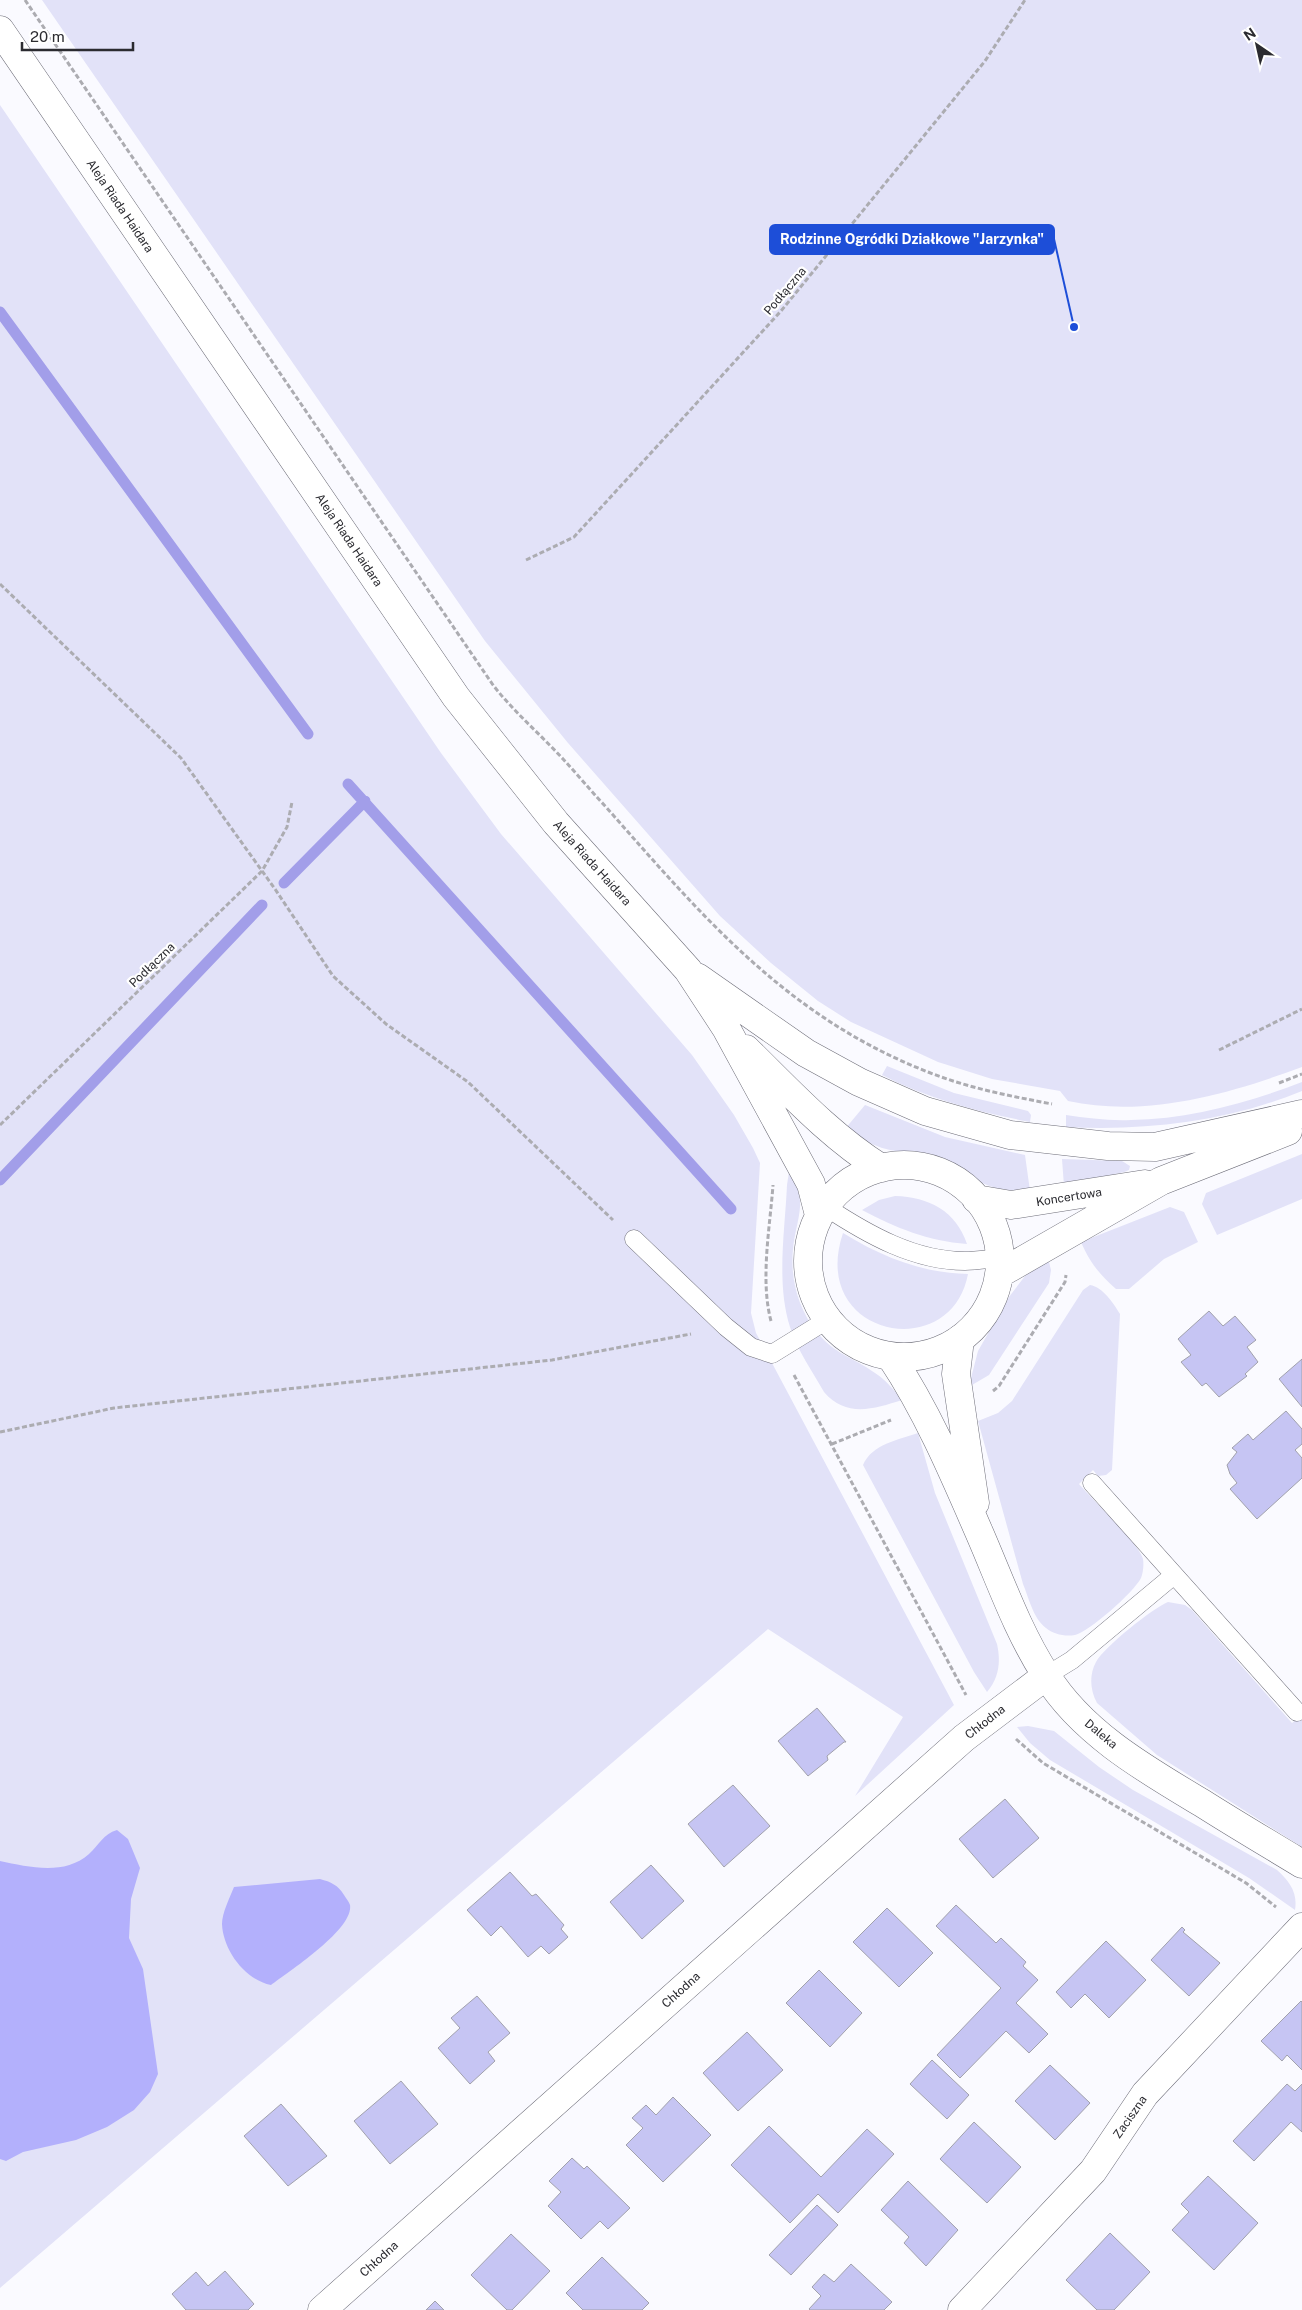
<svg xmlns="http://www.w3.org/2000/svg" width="1302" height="2310" font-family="'Public Sans',sans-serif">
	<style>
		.green { fill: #e2e2f8 }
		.forest { fill: #b3b0fc }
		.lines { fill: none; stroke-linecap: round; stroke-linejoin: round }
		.stream { stroke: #a29ee9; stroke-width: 11 }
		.building { fill: #c6c5f3; stroke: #a1a1ac }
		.service-casing { stroke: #6d6d78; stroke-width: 19 }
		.minor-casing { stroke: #6d6d78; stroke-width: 29 }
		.tertiary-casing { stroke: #6d6d78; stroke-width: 29 }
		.path { stroke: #acacb1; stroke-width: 3; stroke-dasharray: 5 2.5; stroke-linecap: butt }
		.service { stroke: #fff; stroke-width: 18 }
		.minor { stroke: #fff; stroke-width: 28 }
		.tertiary { stroke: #fff; stroke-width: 28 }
		.labels { text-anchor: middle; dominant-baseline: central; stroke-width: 4.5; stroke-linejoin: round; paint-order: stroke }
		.street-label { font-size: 12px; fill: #2b2b30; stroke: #fff }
		.leader { fill: none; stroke: #1d4ed8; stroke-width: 2 }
		.callout-dot { fill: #1d4ed8; stroke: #fff; stroke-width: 2 }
		.callout { fill: #1d4ed8; stroke: #1d4ed8; stroke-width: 2 }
		.callout-label { font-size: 14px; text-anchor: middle; font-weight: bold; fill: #fff }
	</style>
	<rect width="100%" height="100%" fill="#fafaff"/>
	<path class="green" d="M42 0H1302V1067C1229 1094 1146 1118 1068 1101L1060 1091 992 1079 938 1062 851 1022 818 1001 771 963 720 916 568 743 485 641Z
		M0 105 441 753 501 834 692 1055 734 1115 753 1148 760 1163 751 1313 756 1333 954 1705 855 1796 903 1717 768 1629 0 2288Z
		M887 1066 954 1093 1028 1111 1031 1115 1030 1122C978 1112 929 1099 882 1075Z
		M1302 1082V1091C1226 1122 1147 1131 1066 1127V1115C1087 1118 1109 1121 1131 1120 1189 1119 1248 1103 1302 1082Z
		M865 1105 945 1137 1025 1155 1030 1191C1010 1191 991 1190 974 1178 964 1171 956 1164 944 1159 928 1153 912 1153 895 1151 876 1148 861 1139 845 1129Z
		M1302 1154V1199L1217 1235 1202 1204 1206 1193Z
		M1062 1159 1122 1161 1130 1166 1129 1170 1124 1172 1064 1186Z
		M792 1170C796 1182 801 1194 800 1207 799 1221 794 1235 793 1249 790 1278 798 1308 816 1331 835 1355 853 1357 875 1373 886 1380 894 1390 902 1400 874 1409 846 1418 824 1392 813 1372 797 1350 790 1327 776 1283 785 1231 787 1185L789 1172Z
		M895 1196C929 1197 956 1211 967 1244 928 1241 896 1228 862 1210L879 1200Z
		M1170 1207 1184 1212 1198 1242 1164 1259 1129 1289H1116C1100 1275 1090 1263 1081 1242Z
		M843 1233C882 1257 922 1273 968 1274 951 1365 808 1337 843 1233Z
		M1048 1258 1051 1270 1049 1283 989 1375 972 1385 971 1378 978 1351 1009 1297 1025 1276Z
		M1090 1285C1103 1287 1114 1304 1120 1314L1112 1470 1106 1475 1098 1476 1093 1470 1079 1484C1091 1498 1140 1545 1143 1559 1144 1565 1143 1573 1141 1578 1134 1592 1089 1632 1075 1635 1065 1637 1053 1634 1046 1628 1033 1618 1029 1598 1023 1584L978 1421 998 1413 1012 1401 1083 1290Z
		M918 1433 935 1493 997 1644C1001 1662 999 1678 987 1692L974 1672 863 1465C872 1444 898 1440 918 1433Z
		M1168 1602 1185 1605 1192 1610 1292 1723 1302 1715V1847L1157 1755 1097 1703C1090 1690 1089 1675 1096 1662 1104 1647 1153 1608 1168 1602Z
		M1028 1726 1054 1731 1099 1767 1133 1790 1277 1870C1289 1881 1298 1892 1295 1910L1249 1878 1050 1760 1030 1743 1017 1727Z"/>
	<path class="forest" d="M117 1830 128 1839 140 1868 131 1899 129 1938 143 1969 158 2074 150 2092 134 2110 107 2127 76 2140 23 2152 6 2161 0 2159V1861C29 1867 64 1876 89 1854 99 1845 103 1834 117 1830Z
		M320 1879C331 1882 338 1885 344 1895 346 1898 349 1902 350 1905 354 1929 288 1972 271 1985 245 1980 223 1950 222 1924 222 1913 230 1897 234 1887Z"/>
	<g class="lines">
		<path class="stream" d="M0 312 308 734
			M348 784 731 1209
			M284 883 365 801
			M0 1180 262 905"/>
	</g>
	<path class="building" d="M1209 1311 1223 1326 1235 1316 1256 1340 1247 1347 1258 1362 1245 1374 1247 1376 1219 1397 1206 1383 1202 1386 1181 1362 1191 1355 1178 1339Z
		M1302 1359V1407L1279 1379Z
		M1286 1411 1302 1429V1444L1295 1450 1302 1458V1478L1257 1519 1230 1489 1237 1483 1230 1474 1227 1465 1237 1452 1232 1448 1248 1434 1253 1440Z
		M817 1708 846 1742H844L827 1756 828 1760 808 1776 778 1741Z
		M733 1785 770 1826 724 1867 688 1824Z
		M1005 1799 1039 1838 993 1878 959 1839Z
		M651 1865 684 1901 642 1939 610 1902Z
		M510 1872 532 1896 536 1894 564 1925 561 1929 568 1937 549 1954 541 1946 528 1957 501 1926 491 1936 467 1910Z
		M956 1905 996 1943 1001 1938 1026 1962 1023 1966 1038 1980 1016 2003 1048 2034 1029 2053 1006 2031 960 2078 937 2055 1001 1988 936 1926Z
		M887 1908 933 1953 899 1987 853 1942Z
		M1182 1927 1185 1930 1183 1932 1220 1963 1189 1996 1151 1960Z
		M1106 1941 1146 1980 1109 2018 1085 1994 1071 2008 1056 1992Z
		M819 1970 862 2013 830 2047 786 2003Z
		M477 1996 510 2033 488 2052 495 2061 470 2084 438 2048 460 2028 451 2018Z
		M1301 2001 1302 2002V2070L1287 2055 1282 2061 1261 2041Z
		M747 2032 783 2070 738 2111 703 2073Z
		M932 2060 969 2095 947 2119 910 2084Z
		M1050 2065 1090 2103 1055 2140 1015 2101Z
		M401 2081 438 2124 390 2164 354 2121Z
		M1287 2084 1295 2091 1302 2084V2132L1291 2122 1254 2161 1233 2141Z
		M673 2097 711 2135 663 2182 626 2145 643 2128 632 2118 646 2105 656 2115Z
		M281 2104 327 2156 288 2186 244 2136Z
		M974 2122 1021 2167 987 2203 940 2159Z
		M769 2126 821 2177 867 2129 894 2154 838 2213 818 2194 790 2223 731 2165Z
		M572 2158 584 2169 587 2166 630 2208 608 2229 600 2221 581 2239 548 2206 561 2192 549 2181Z
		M1208 2176 1258 2223 1214 2270 1172 2230 1189 2212 1181 2204Z
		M908 2181 958 2230 926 2266 904 2243 909 2237 881 2210Z
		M817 2205 838 2225 791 2275 769 2255Z
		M1110 2233 1150 2272 1114 2310H1097L1066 2280Z
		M511 2234 550 2271 512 2310H507L471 2275Z
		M602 2257 649 2303 642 2310H583L566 2293Z
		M851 2264 892 2302 884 2310H810L809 2309 821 2296 812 2287 824 2274 834 2282Z
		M225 2271 254 2304 248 2310H186L172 2294 196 2272 208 2286Z
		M435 2301 444 2310H426Z"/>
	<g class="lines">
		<g class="service-casing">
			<path id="service" d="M826 1207C867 1234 914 1261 965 1261 976 1261 988 1259 999 1258
				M634 1239 726 1327 751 1347 772 1354 827 1320
				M1092 1483 1297 1712
				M1046 1676 1072 1660 1174 1575"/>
		</g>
		<g class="minor-casing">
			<path id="minor" d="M960 1339 956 1374 975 1503
				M891 1357C927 1411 953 1472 979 1532 1000 1580 1017 1630 1046 1675 1082 1733 1145 1769 1202 1803 1235 1824 1269 1844 1302 1864
				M322 2310 964 1738 1046 1676
				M962 2310 1093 2171 1145 2094 1302 1927"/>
		</g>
		<g class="tertiary-casing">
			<path id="tertiary" d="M0 30 456 697 556 823 688 970 726 1028 811 1184 819 1215
				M697 977 806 1053 859 1082 925 1111 1010 1135 1108 1146 1155 1147 1302 1114
				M746 1049C789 1091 830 1136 881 1168
				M808 1261a96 96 0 1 1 192 0a96 96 0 1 1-192 0Z
				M976 1199 1011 1205 1145 1184
				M999 1274 1161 1181 1288 1131"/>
		</g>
		<path class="path" d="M25 0 493 685C514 712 540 734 563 759 577 774 591 791 606 807 703 917 787 1017 928 1072 968 1088 1010 1096 1052 1104
			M526 560 574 537 781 311 985 61 1025 0
			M0 584 181 758 275 889 333 976 386 1024 468 1082 613 1220
			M1219 1050 1302 1009
			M1279 1083 1302 1074
			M0 1125 262 871 287 827 292 802
			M771 1321C760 1280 770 1227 773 1185
			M794 1375 966 1695
			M993 1391 999 1386 1065 1282 1066 1275
			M0 1432 114 1408 552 1360 691 1334
			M832 1444 891 1420
			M1016 1739 1043 1763 1246 1883 1276 1907"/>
		<use href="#service" class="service"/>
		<use href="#minor" class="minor"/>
		<use href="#tertiary" class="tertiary"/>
	</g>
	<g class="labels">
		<g class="street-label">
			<text transform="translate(120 206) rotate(56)">Aleja Riada Haidara</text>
			<text transform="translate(785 291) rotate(-50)">Podłączna</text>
			<text transform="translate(349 540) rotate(56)">Aleja Riada Haidara</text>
			<text transform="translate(592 863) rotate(48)">Aleja Riada Haidara</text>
			<text transform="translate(152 965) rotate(-44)">Podłączna</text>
			<text transform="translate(1069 1197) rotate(-9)">Koncertowa</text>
			<text transform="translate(985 1722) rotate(-38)">Chłodna</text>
			<text transform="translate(1101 1734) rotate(40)">Daleka</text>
			<text transform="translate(681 1990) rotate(-42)">Chłodna</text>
			<text transform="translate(1130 2117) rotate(-55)">Zaciszna</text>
			<text transform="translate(379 2259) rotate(-42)">Chłodna</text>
		</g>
	</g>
	<path class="leader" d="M1074 327L1054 239"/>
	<circle class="callout-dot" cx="1074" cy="327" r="5"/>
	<rect class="callout" x="770" y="225" width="284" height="29" rx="5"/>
	<g class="callout-label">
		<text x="912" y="244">Rodzinne Ogródki Działkowe "Jarzynka"</text>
	</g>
	<g transform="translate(1257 45) rotate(326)" stroke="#ffffff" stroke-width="4" paint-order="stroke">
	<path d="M0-4L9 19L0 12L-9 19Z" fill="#2b2b30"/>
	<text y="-8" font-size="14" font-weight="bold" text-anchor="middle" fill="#2b2b30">N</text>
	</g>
	<path d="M22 42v8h111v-8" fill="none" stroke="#2b2b30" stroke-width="2.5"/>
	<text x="30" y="42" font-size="15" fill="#2b2b30" stroke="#ffffff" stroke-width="4" paint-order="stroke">20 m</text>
</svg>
